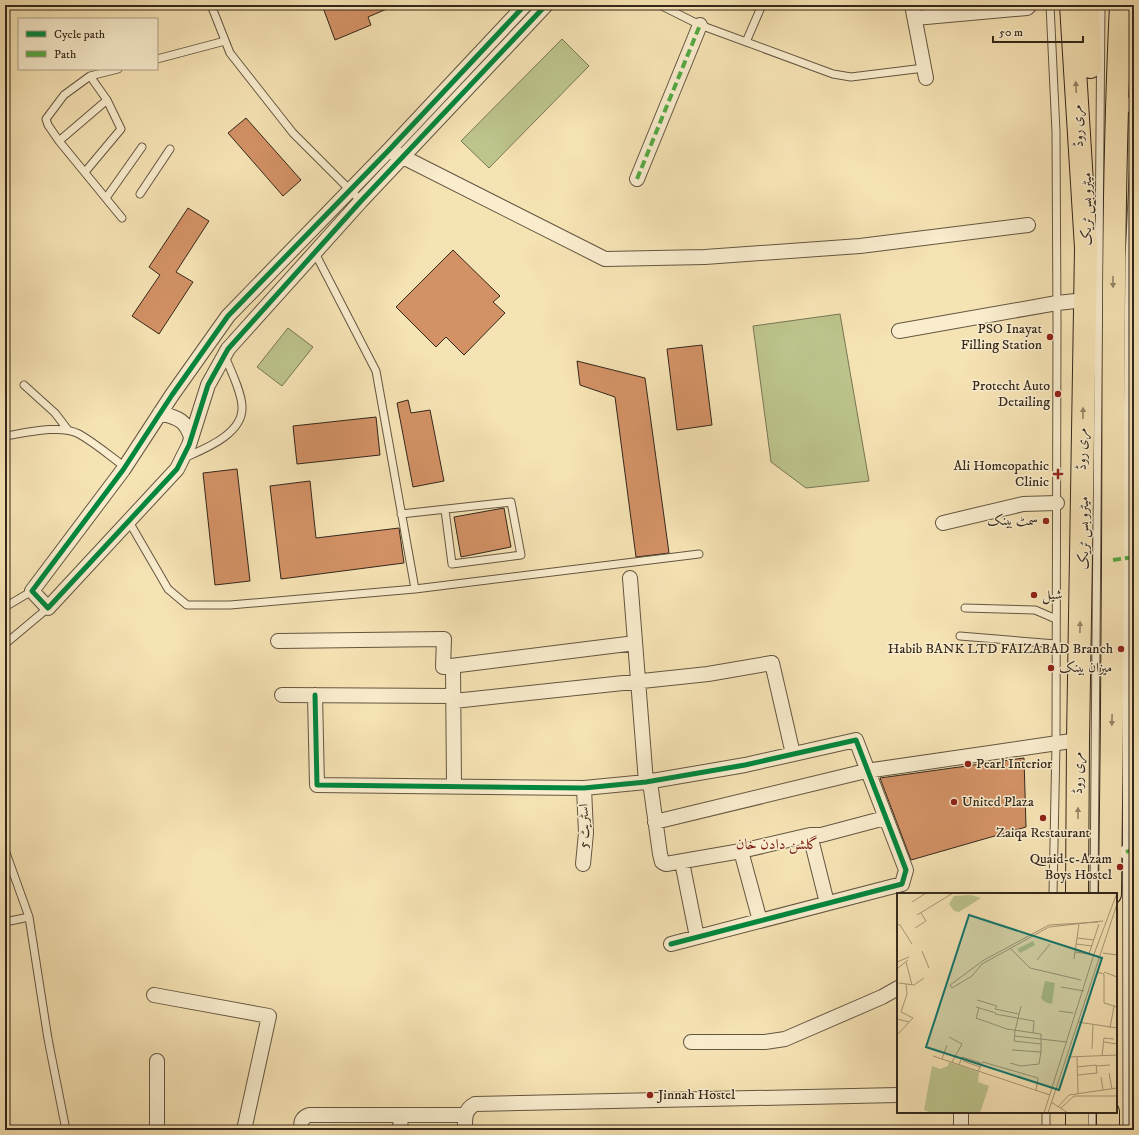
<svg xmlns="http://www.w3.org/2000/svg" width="1139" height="1135" font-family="'IM FELL DW Pica',Amiri,serif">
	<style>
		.green { fill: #bdc48c; stroke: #787654 }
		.building { fill: #d39266; stroke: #33271b }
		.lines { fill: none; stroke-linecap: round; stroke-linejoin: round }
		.lane-casing { stroke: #645641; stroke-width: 9 }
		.street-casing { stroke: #645641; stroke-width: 16 }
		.primary-casing { stroke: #33271b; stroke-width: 24 }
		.lane { stroke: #f9edce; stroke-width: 7 }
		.street { stroke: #f9edce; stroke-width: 14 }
		.primary { stroke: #f6e3b4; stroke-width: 22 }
		.quiet { stroke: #54aa43; stroke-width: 4; stroke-dasharray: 8 4; stroke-linecap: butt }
		.cycleway-casing { stroke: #f9edce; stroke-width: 8 }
		.cycleway { stroke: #00873e; stroke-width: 5 }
		.oneway { fill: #948568 }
		.poi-dot { fill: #8f2418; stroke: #f9edce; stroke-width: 1.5 }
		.labels { text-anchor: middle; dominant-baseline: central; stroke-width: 3; stroke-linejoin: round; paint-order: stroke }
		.street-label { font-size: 14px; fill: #33271b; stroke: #f9edce }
		.poi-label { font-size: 14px; fill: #33271b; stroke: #f9edce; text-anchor: end }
		.neighbourhood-label { font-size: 15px; fill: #7a1f14; stroke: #f9edce }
		.inset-road { fill: none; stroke: #a89877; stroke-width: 1 }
		.view { fill: #0f766e; fill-opacity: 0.15; stroke: #0f766e; stroke-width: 2 }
		.inset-edge { fill: none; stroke: #33271b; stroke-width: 2 }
	</style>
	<rect width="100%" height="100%" fill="#f6e3b4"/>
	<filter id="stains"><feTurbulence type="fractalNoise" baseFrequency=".005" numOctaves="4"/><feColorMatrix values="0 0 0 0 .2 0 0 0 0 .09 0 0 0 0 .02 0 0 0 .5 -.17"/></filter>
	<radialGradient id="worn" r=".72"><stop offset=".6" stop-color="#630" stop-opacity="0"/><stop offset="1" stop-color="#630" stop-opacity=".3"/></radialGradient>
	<path class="green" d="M562 39 589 66 489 168 461 141Z
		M840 314 869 481 806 488 771 462 753 326Z
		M288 328 313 347 282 386 257 367Z"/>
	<path class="building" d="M322 5H396L368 17 371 25 335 40Z
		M246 118 301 180 283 196 228 133Z
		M188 208 209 221 176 272 193 282 159 334 132 316 160 275 149 267Z
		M453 250 500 296 493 302 505 313 464 355 446 337 436 347 396 307Z
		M702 345 712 425 677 430 667 349Z
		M577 361 645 378 669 553 636 557 615 397 580 385Z
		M408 400 411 413 430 410 444 481 413 487 397 403Z
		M376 417 380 455 297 464 293 426Z
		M237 469 250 581 215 585 203 473Z
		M310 481 316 538 399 528 404 563 281 579 270 486Z
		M504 508 511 547 461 557 454 517Z
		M1024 758 1026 827 911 860 880 778Z"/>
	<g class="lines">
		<g class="lane-casing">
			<path id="lane" d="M211 5 230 53 293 133 361 201
				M660 5 700 25 833 74 851 77 924 68
				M1050 5 1056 132 1057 321 1056 743 1053 894
				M746 42 762 5
				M157 59 225 41
				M118 69 90 76 64 95 46 119 48 125 59 141 122 218
				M59 141 107 100
				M85 172 121 129 107 100 90 76
				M140 194 170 149
				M106 198 142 147
				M315 253 376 371 415 589
				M24 385 55 413 68 430
				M5 436C25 433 61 424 79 434 95 443 110 456 125 467
				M184 458C204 449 244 434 242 406 241 390 231 372 225 356
				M401 514 511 502 521 555 452 564 445 510
				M128 520 168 589 187 605H230L415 589 699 554
				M5 607 32 591
				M965 608 1035 610 1056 619
				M960 636 1056 644
				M5 644 48 608
				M5 850 29 917 48 1039 66 1130
				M1094 894 1101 5
				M5 922 29 917
				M1046 1112V1130
				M1092 1130V1112
				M1127 1130 1126 558 1129 258 1134 159"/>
		</g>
		<g class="street-casing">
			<path id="street" d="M525 5 389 150 228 316 172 395 123 470 32 591 48 608 177 469 189 445 208 385 228 349 361 201 546 5
				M912 5 926 78
				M915 18 1027 8 1030 5
				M1116 104 1134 105
				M395 153 605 259 705 257 860 246 1028 225
				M637 179 700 25
				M899 331 1057 303 1085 300
				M160 413C177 418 185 419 191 437
				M943 523 1023 504 1057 503
				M1113 560 1134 557
				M630 578 646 782
				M278 641 444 639 443 667 635 643
				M453 666 454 786
				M282 695 454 696
				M315 695 317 785 584 788 646 782 745 765 856 740 906 870 902 884 671 944
				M454 701 708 674 772 663 793 754
				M650 782 660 854 662 862 666 864 741 851 810 835H821L885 818
				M655 822 866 771 1078 740
				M810 835 827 903
				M741 851 760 921
				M1126 852 1134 849
				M682 862 697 937
				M583 864 586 833 584 788
				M154 995 269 1016 244 1130
				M691 1042H765L785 1039 882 997 898 988
				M157 1061V1130
				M961 1112V1130
				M301 1130C301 1122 301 1118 309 1115H465
				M400 1130 401 1115
				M465 1130C465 1118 464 1110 475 1104L898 1095"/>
		</g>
		<g class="primary-casing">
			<path id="primary" d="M1071 5 1086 248 1078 740 1077 894
				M1088 5 1090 67
				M1110 894C1111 782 1113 671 1113 559 1114 374 1112 190 1121 5
				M1077 1130V1112
				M1108 1130V1112"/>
		</g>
		<use href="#lane" class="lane"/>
		<use href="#street" class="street"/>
		<use href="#primary" class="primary"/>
		<path class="quiet" d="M637 179 700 25
			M1113 560 1134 557
			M1126 852 1134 849"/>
		<g class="cycleway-casing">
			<path id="cycleway" d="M525 5 389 150 228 316 172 395 123 470 32 591 48 608 177 469 189 445 208 385 228 349 361 201 546 5
				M315 695 317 785 584 788 646 782 745 765 856 740 906 870 902 884 671 944"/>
		</g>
		<use href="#cycleway" class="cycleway"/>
	</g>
	<defs><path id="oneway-solid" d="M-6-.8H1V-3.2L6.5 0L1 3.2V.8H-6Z"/></defs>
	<g class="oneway">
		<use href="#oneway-solid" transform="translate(1076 87) rotate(-93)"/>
		<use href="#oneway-solid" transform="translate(1113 282) rotate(90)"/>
		<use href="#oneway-solid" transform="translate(1083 413) rotate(-89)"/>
		<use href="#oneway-solid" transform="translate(1080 627) rotate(-89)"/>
		<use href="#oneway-solid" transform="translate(1112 720) rotate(91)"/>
		<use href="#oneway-solid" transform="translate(1078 813) rotate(-90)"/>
	</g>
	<g class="poi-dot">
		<circle cx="1050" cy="337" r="4"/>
		<circle cx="1058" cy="394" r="4"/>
		<path d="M1056 468h4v4h4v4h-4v4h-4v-4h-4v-4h4z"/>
		<circle cx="1046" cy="521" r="4"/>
		<circle cx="1034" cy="595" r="4"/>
		<circle cx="1121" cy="649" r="4"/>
		<circle cx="1051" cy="668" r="4"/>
		<circle cx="968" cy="764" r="4"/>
		<circle cx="954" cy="802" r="4"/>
		<circle cx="1043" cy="818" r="4"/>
		<circle cx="1120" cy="867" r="4"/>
		<circle cx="650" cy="1095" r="4"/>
	</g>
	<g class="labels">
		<g class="street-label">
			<text transform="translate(1078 126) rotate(-93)">مری روڈ</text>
			<text transform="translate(1087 209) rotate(-90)">میٹرو بس ٹریک</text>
			<text transform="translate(1082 449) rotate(-89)">مری روڈ</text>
			<text transform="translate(1084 533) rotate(-90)">میٹرو بس ٹریک</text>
			<text transform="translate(1078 773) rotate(-90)">مری روڈ</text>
			<text transform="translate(584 826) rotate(-90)">اسٹریٹ 5</text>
		</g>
		<g class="poi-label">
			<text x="1042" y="329">PSO Inayat<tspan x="1042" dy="16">Filling Station</tspan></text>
			<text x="1050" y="386">Protecht Auto<tspan x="1050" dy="16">Detailing</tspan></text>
			<text x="1049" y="466">Ali Homeopathic<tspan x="1049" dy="16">Clinic</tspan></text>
			<text x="1038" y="521">سمٹ بینک</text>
			<text x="1042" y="595" text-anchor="start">شیل</text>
			<text x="1113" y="649">Habib BANK LTD FAIZABAD Branch</text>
			<text x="1059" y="668" text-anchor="start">میزان بینک</text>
			<text x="976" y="764" text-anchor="start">Pearl Interior</text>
			<text x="962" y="802" text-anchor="start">United Plaza</text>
			<text x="1043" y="833" text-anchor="middle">Zaiqa Restaurant</text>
			<text x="1112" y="859">Quaid-e-Azam<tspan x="1112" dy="16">Boys Hostel</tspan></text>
			<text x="658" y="1095" text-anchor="start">Jinnah Hostel</text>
		</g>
		<g class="neighbourhood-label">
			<text x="777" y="844">گلشن دادن خان</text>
		</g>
	</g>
	<g transform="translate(897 893)">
		<rect width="220" height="220" fill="#f6e3b4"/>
		<path d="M74 2 84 5 62 19 57 18 52 11 57 3ZM136 48 138 52 123 60 120 56ZM148 88 158 90 155 111 148 109 144 105ZM52 169 82 179 81 189 92 193 83 220H34L27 217 35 173 43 176 51 173Z" fill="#bdc48c"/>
		<path class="inset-road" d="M15 9 29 0M20 22 56 0M201 29 152 32 87 67 53 92 55 95 75 83 85 71 152 34 206 28M0 31 3 32 15 51M18 35 29 28 24 20M180 45 197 47M179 51 195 53M113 55 133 75 184 87M25 58 32 75M178 59 192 61 202 31M206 60 220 62M177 66 182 31M140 67 153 51M0 69 12 64M9 69 15 92M0 76 11 67M200 79 207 81V110L220 114M207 79 220 84M2 90 17 92 27 85M164 94 187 98M80 107 100 113 98 116 122 121M79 114 99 120M82 115 79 125 110 136 144 141V159L115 157M162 118 176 120M98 121 137 128 136 140M0 126 12 129M181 129 220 135M213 135 217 113M118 138 117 148 144 151M118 138 124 113M0 142 16 125 4 119 10 101 9 91M117 143 170 149M52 144 65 151 55 169M207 149 220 151M195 156 196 132M36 163 153 202M205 163 207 145 217 146M171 164 220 162M180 164 181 200M45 166 50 152M66 168 83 174M113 170 124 173 142 171 144 159M62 172 65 164 84 170M199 173 213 172M180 174 199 172 200 180 181 182M81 178 86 169 141 185 139 197M212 180 215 196M204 184 206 197M154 209 171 220M161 214 172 202 220 195M164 215 177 203H220M147 220 197 61 220 0M151 220 220 11"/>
		<path class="view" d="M72 22 205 65 162 197 29 154Z"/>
		<rect width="220" height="220" class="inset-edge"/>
	</g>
	<rect width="1139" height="1135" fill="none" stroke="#f6e3b4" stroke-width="20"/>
	<rect x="6" y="6" width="1127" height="1123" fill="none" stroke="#33271b" stroke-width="2"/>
	<rect x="10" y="10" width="1119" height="1115" fill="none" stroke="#33271b"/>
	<rect x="18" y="18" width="140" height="52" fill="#f9edce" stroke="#aa9e86"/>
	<rect x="26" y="31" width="20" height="6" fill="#00873e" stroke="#aa9e86"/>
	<text x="54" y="38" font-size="12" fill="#33271b">Cycle path</text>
	<rect x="26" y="51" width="20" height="6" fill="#54aa43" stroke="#aa9e86"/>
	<text x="54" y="58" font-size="12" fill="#33271b">Path</text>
	<path d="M993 36v6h90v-6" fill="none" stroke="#33271b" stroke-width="2"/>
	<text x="999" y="36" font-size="12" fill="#33271b" stroke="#f9edce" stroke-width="3" paint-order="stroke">50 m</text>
	<rect width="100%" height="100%" filter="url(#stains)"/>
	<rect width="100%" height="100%" fill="url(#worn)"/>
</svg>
